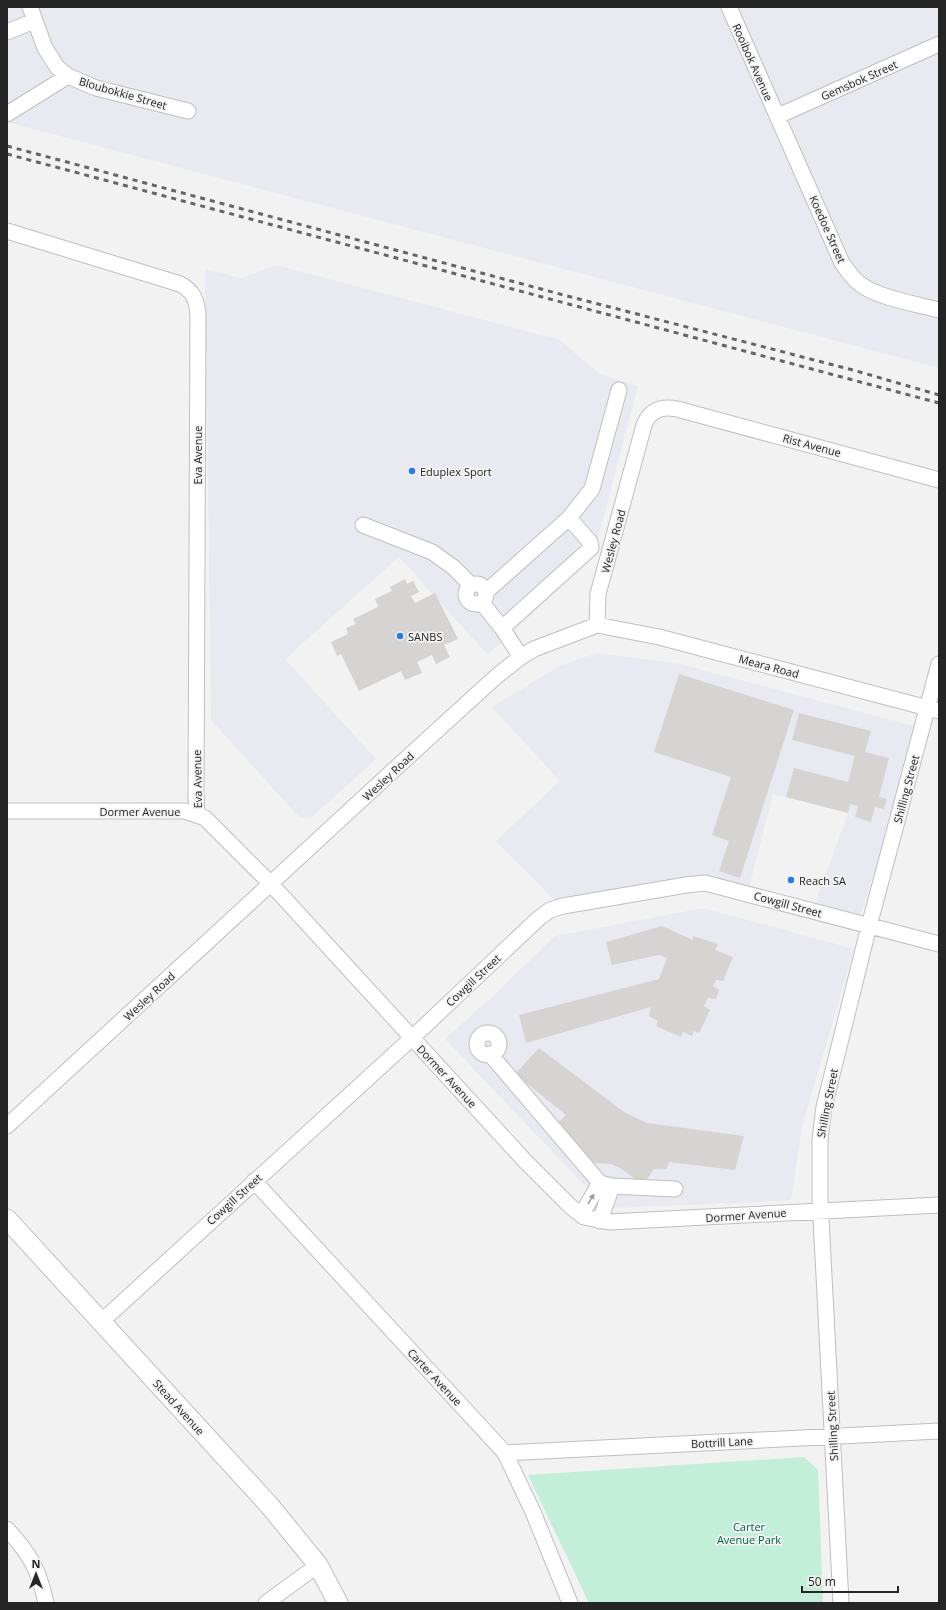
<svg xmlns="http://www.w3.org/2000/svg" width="946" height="1610" font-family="'Open Sans',sans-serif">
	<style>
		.built { fill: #e9e9f2 }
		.green { fill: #c3eed9 }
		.building { fill: #d5d4d3 }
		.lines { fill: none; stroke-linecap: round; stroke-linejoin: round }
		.minor-casing { stroke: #bfbfc0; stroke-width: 17 }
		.major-casing { stroke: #bfbfc0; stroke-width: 21 }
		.minor { stroke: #fff; stroke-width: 15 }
		.major { stroke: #fff; stroke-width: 19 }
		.rail { stroke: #656566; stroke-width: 3; stroke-dasharray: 5 5; stroke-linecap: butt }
		.oneway { fill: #9d9d9d }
		.poi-dot { fill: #2c7ae6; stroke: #f2f2f3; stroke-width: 1.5 }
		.labels { text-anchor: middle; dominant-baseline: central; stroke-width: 3.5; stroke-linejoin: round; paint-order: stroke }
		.street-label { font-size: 11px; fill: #252526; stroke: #f2f2f3 }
		.poi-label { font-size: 11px; fill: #252526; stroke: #f2f2f3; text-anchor: start }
		.park-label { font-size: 11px; fill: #026346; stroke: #f2f2f3 }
	</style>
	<rect width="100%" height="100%" fill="#f2f2f3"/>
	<path class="built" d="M7 7H939V368L7 122Z
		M276 265 560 340 598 373 638 386 593 558 488 655 399 557 285 659 376 759 311 818 299 817 211 720 205 269 241 278Z
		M597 653 680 664 914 726 891 823 860 916 815 904 848 813 773 794 749 888 555 901 496 841 560 781 492 707 560 666Z
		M704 908 854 949 802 1127 791 1200 742 1203 606 1208 445 1039 495 994 555 936Z"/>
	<path class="green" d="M804 1457 818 1470 823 1603H589L528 1475Z"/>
	<path class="building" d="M405 579 407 584 413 581 419 592 411 596 415 603 435 593 458 639 444 645 450 657 436 664 432 655 417 662 422 673 405 680 401 671 359 691 341 654 337 656 331 642 348 634 346 628 356 624 353 619 378 607 375 599 392 591 390 587Z
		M679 674 794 710 740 878 719 871 729 841 712 835 731 777 654 752Z
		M799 713 871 731 865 752 889 758 879 797 887 799 884 809 875 807 871 822 855 817 858 806 850 804 848 813 786 797 794 768 848 782 855 756 792 740Z
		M662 926 693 940V936L718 944 715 950 733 957 723 981 716 980 713 986 719 990 716 999 708 998 704 1006 710 1010 699 1033 694 1031 692 1036 683 1032 681 1037 656 1026 658 1021 649 1016 651 1007 526 1043 519 1015 659 979 667 958 659 955 612 965 606 942Z
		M539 1048 624 1112 647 1123 744 1136 735 1170 669 1162 667 1169H654L643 1185 620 1168 611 1164 585 1162 554 1127 566 1115 515 1074Z"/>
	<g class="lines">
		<g class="minor-casing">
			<path id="minor" d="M30 7 45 48 57 67 68 76 96 88 188 111
				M729 7 842 263C847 270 853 279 860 284 878 298 917 304 939 310
				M7 32 34 21
				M7 114 68 76
				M778 116 939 44
				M7 231 180 284C193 291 197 300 198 315L196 796 197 814
				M569 518 592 489 619 390
				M363 525 432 552 453 567 471 585
				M466 594a10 10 0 1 1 20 0a10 10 0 1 1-20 0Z
				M487 591 569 518 590 542 591 548 502 628
				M482 603 502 628 521 657
				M597 625 659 637 939 711
				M7 811H185L205 818 271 884 525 1161 570 1206 584 1217 609 1222 939 1205
				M477 1044a11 11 0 1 1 22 0a11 11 0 1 1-22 0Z
				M490 1054 600 1183 612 1186 675 1189
				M7 1126 254 899C335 824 416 749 498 675L521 657 534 649 597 625 598 594 644 425C650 410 661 406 677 409L939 480
				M254 1181 505 1453 533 1512 570 1603
				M581 1215 600 1183
				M600 1221 612 1186
				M102 1321 412 1038 539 918 550 910 563 906 686 885 705 883 939 944
				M505 1453 939 1431
				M7 1529C30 1554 39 1570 46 1603
				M266 1603 318 1565
				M841 1603 820 1199V1140L824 1107 869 926 939 664"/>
		</g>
		<g class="major-casing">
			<path id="major" d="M7 1219 269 1505 318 1565 338 1603"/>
		</g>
		<use href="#minor" class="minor"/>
		<use href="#major" class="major"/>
		<path class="rail" d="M7 146 571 297 853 370 939 395
			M7 154 939 403"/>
	</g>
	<defs><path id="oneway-solid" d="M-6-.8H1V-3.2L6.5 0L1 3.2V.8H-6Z"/></defs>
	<use class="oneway" href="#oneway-solid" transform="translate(591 1199) rotate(-59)"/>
	<g class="poi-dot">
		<circle cx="412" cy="471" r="4"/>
		<circle cx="400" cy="636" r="4"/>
		<circle cx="791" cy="880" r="4"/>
	</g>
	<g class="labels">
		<g class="street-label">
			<text transform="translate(753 62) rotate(66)">Rooibok Avenue</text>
			<text transform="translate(859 80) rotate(-24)">Gemsbok Street</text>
			<text transform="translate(123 93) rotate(16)">Bloubokkie Street</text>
			<text transform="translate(828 229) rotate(66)">Koedoe Street</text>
			<text transform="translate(812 445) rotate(15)">Rist Avenue</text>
			<text transform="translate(197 455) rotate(-90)">Eva Avenue</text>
			<text transform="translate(613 541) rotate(-75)">Wesley Road</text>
			<text transform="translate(769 666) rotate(15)">Meara Road</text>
			<text transform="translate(388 776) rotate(-43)">Wesley Road</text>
			<text transform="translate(197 779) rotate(-91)">Eva Avenue</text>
			<text transform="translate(906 789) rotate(-75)">Shilling Street</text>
			<text x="140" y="811">Dormer Avenue</text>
			<text transform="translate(788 904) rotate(15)">Cowgill Street</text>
			<text transform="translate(473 980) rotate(-43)">Cowgill Street</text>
			<text transform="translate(149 996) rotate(-43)">Wesley Road</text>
			<text transform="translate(447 1076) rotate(47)">Dormer Avenue</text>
			<text transform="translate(827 1103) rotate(-79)">Shilling Street</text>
			<text transform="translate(234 1199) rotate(-42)">Cowgill Street</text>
			<text transform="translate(746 1215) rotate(-4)">Dormer Avenue</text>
			<text transform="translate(435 1377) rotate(47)">Carter Avenue</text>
			<text transform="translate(179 1407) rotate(48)">Stead Avenue</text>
			<text transform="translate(832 1426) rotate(-93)">Shilling Street</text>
			<text transform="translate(722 1442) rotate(-3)">Bottrill Lane</text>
		</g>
		<g class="poi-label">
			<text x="420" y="471">Eduplex Sport</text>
			<text x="408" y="636">SANBS</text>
			<text x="799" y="880">Reach SA</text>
		</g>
		<g class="park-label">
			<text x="749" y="1526">Carter<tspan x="749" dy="13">Avenue Park</tspan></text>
		</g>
	</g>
	<rect width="946" height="1610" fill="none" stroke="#252526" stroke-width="16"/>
	<g transform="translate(36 1574)" stroke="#f2f2f3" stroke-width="3" paint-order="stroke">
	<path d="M0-3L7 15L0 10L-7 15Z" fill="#252526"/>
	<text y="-6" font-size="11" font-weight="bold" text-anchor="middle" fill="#252526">N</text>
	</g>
	<path d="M802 1586v6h96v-6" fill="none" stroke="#252526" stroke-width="2"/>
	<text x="808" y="1586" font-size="12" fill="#252526" stroke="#f2f2f3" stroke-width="3" paint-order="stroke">50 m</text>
</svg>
